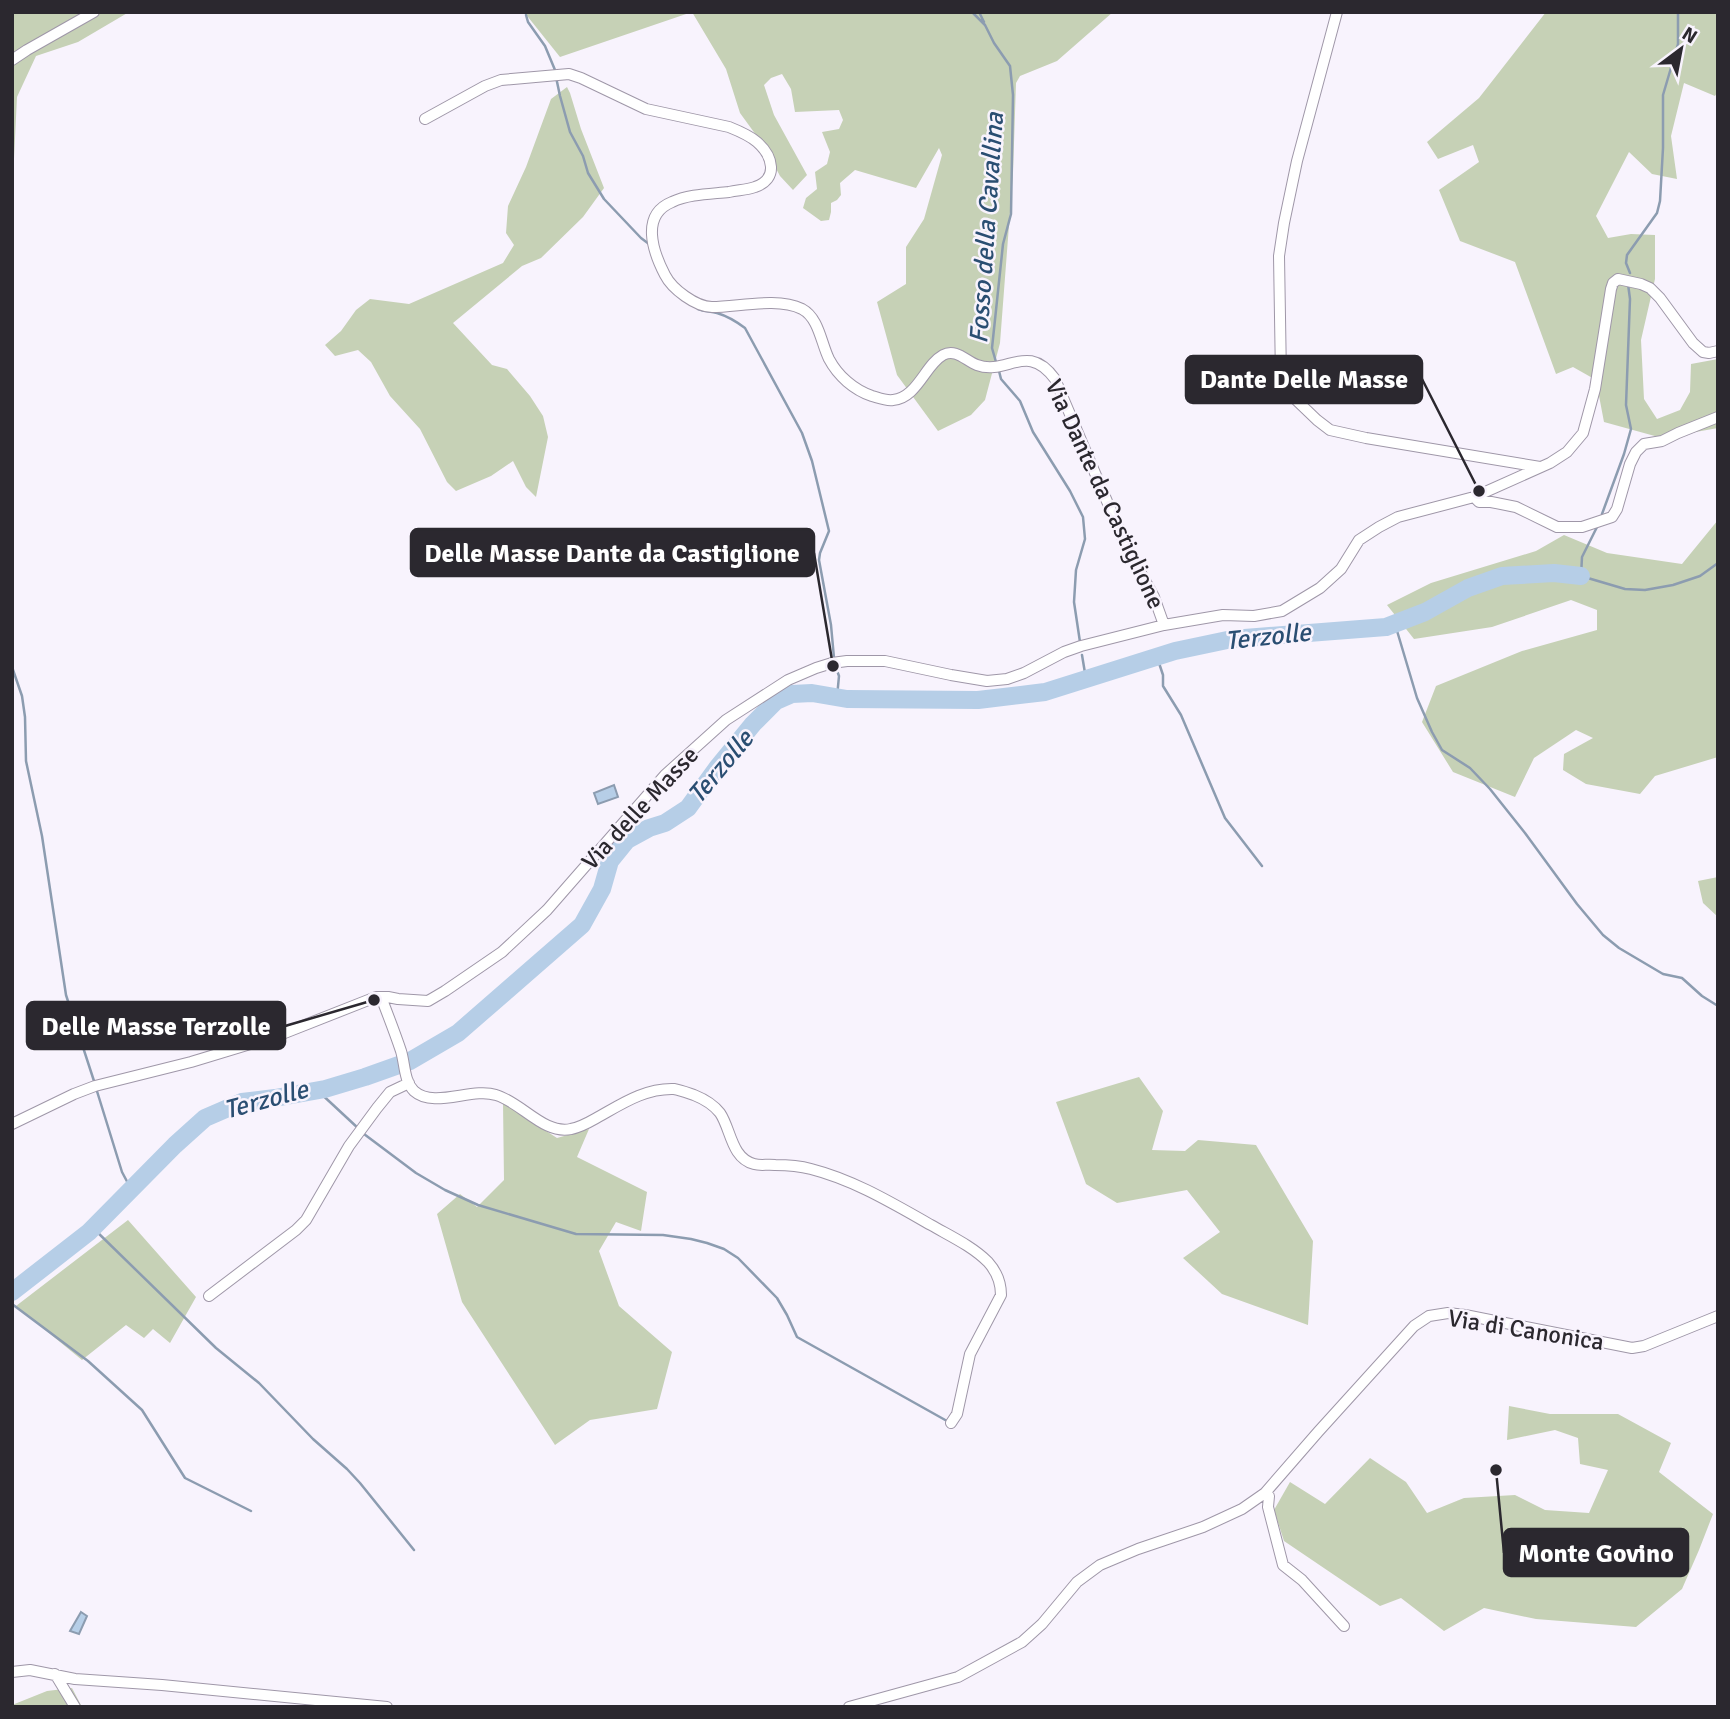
<svg xmlns="http://www.w3.org/2000/svg" width="1730" height="1719" font-family="Signika,sans-serif">
	<style>
		.green { fill: #c6d1b6 }
		.water { fill: #b6cee7; stroke: #8c9cb0; stroke-width: 2 }
		.lines { fill: none; stroke-linecap: round; stroke-linejoin: round }
		.stream { stroke: #8c9cb0; stroke-width: 2.5 }
		.river { stroke: #b6cee7; stroke-width: 18 }
		.minor-casing { stroke: #9f97a8; stroke-width: 12 }
		.minor { stroke: #fff; stroke-width: 10 }
		.labels { text-anchor: middle; dominant-baseline: central; stroke-width: 5; stroke-linejoin: round; paint-order: stroke }
		.street-label { font-size: 24px; fill: #2b282f; stroke: #f8f3fd }
		.water-label { font-size: 26px; font-style: italic; fill: #2a4e72; stroke: #f8f3fd }
		.leader { fill: none; stroke: #2b282f; stroke-width: 2.5 }
		.callout-dot { fill: #2b282f; stroke: #f8f3fd; stroke-width: 2.5 }
		.callout { fill: #2b282f; stroke: #2b282f; stroke-width: 2.5 }
		.callout-label { font-size: 26px; text-anchor: middle; font-weight: bold; fill: #fff }
	</style>
	<rect width="100%" height="100%" fill="#f8f3fd"/>
	<path class="green" d="M12 12H129L78 42 36 56 17 97 12 200Z
		M524 12H1113L1057 61 1020 76 1016 83 1013 173 1000 343 985 400 971 415 938 431 897 375 877 302 906 284V247L924 219 942 155 939 148 916 188 855 170 840 183 841 195 837 200 831 203V212L829 220 821 221 803 208 806 198 817 189 815 172 827 164 830 152 822 132 839 129 843 120 839 110 795 112 791 89 782 74 771 78 764 85 774 115 807 175 793 190 780 176 764 146 740 113 726 69 692 12 560 57Z
		M1546 12H1718V91L1715 96 1684 83 1671 136 1677 179 1652 174 1629 152 1596 216 1608 238 1631 234 1655 235V279L1641 340 1644 399 1657 419 1680 410 1690 392 1691 364 1718 359V428L1662 438 1604 422 1596 380 1573 367 1556 374 1515 262 1460 241 1439 190 1479 162 1473 145 1438 159 1427 142 1479 98Z
		M567 87 570 93 581 129 604 188 583 217 541 258 522 266 453 323 492 365 507 369 530 396 543 416 548 437 536 497 526 487 513 461 491 476 456 491 447 482 420 429 390 396 371 362 358 350 335 356 325 345 341 331 356 310 370 299 409 304 503 263 514 245 506 233 508 206 526 167 551 99Z
		M1718 520V757L1655 776 1640 794 1586 784 1563 770 1564 754 1593 738 1576 730 1534 758 1515 797 1453 772 1422 722 1436 686 1522 651 1597 630V610L1571 600 1492 627 1414 639 1387 605 1431 583 1536 551 1564 535 1607 553 1682 564Z
		M1718 877V917L1703 903 1698 881Z
		M1139 1077 1163 1111 1152 1150 1185 1151 1198 1140 1256 1145 1313 1241 1308 1325 1222 1294 1183 1258 1220 1232 1187 1190 1117 1203 1086 1184 1056 1102Z
		M503 1103 557 1138 589 1129 577 1157 647 1192 641 1231 616 1222 599 1251 619 1306 672 1352 657 1409 590 1420 555 1445 462 1302 437 1214 460 1194 477 1207 504 1180Z
		M128 1220 196 1297 170 1343 153 1329 144 1338 126 1325 82 1360 16 1306Z
		M1509 1406 1550 1414H1618L1671 1443 1659 1472 1713 1514 1699 1550 1682 1589 1636 1627 1536 1619 1484 1608 1444 1631 1401 1598 1380 1606 1284 1541 1274 1510 1290 1482 1325 1504 1370 1458 1406 1482 1427 1513 1464 1498 1515 1495 1545 1510 1589 1513 1608 1470 1580 1464 1578 1438 1555 1430 1507 1440Z
		M72 1688 82 1707H12V1705L47 1691Z"/>
	<path class="water" d="M614 785 618 797 598 804 594 793Z
		M81 1612 87 1616 79 1634 70 1631Z"/>
	<g class="lines">
		<path class="stream" d="M972 12 985 25 994 43 1010 66 1013 95 1011 214 1003 244 992 348 996 362
			M979 12 984 22
			M526 15 528 22 545 46 555 70
			M556 77 560 96 570 132 583 156 588 173 604 199 641 238 649 244
			M1630 273 1626 263 1627 255 1657 213 1660 201 1663 148V95L1678 44V12
			M698 309C705 312 710 311 717 313 727 316 737 322 745 328L802 433 812 461 829 531 820 553 819 560 831 625 834 658
			M999 371 1001 379 1020 401 1033 432 1070 491 1083 517 1085 539 1076 570 1074 602 1080 642
			M1602 514 1624 454 1631 429 1626 405 1630 299 1628 284
			M1598 525 1582 557 1581 576 1625 589 1645 590 1673 585 1700 576 1718 563
			M1395 624 1417 698 1432 732 1442 750 1470 768 1490 789 1525 833 1577 904 1603 935 1619 948 1663 974 1682 978 1702 996 1718 1006
			M1082 655 1086 679
			M1157 657 1163 675V686L1181 715 1225 818 1262 866
			M835 665 839 676 837 697
			M12 667 22 696 25 717 26 761 42 836 66 995 94 1081
			M96 1088 122 1172 131 1189
			M317 1090 359 1129
			M364 1134 416 1173 445 1190 478 1205 576 1234 663 1235 691 1239 707 1243 724 1249 738 1258 777 1298 787 1315 797 1337 947 1421
			M93 1228 216 1348 259 1383 313 1439 347 1469 360 1483 414 1550
			M12 1304 88 1361 142 1410 185 1478 251 1511"/>
		<path class="river" d="M12 1292 89 1232 175 1145 205 1118 242 1102 275 1098 325 1089 365 1077 410 1061 458 1033 582 925 602 889 610 861 627 840 649 828 665 823 688 808 717 768 753 724 776 701 792 694 812 693 847 699 978 700 1045 692 1175 651 1232 639 1386 627 1425 612 1468 588 1502 576 1554 573 1581 576"/>
		<g class="minor-casing">
			<path id="minor" d="M1337 12 1297 161 1284 223 1279 256 1281 378 1284 387 1292 396 1317 420 1330 430 1366 438 1540 467
				M12 60 27 50 94 12
				M425 119 485 86 501 80 569 74 581 78 646 109 729 127C739 131 749 135 757 142 773 156 779 179 755 187 747 190 738 190 729 192 711 194 689 194 672 202 640 215 653 252 665 275 672 289 696 307 712 307 738 307 777 297 802 309 819 318 821 343 829 359 838 376 854 390 872 396 879 398 886 401 893 400 917 398 925 365 943 355 956 348 966 361 977 365 1007 376 1027 341 1055 379L1126 546 1154 597 1164 625
				M1474 497 1479 502H1491L1516 507 1557 527H1582L1612 517 1617 509 1630 464 1636 452 1644 444 1662 441 1678 433 1718 417
				M381 997C388 1015 395 1033 401 1051 405 1064 404 1081 414 1091 434 1109 472 1087 496 1095 521 1102 544 1135 571 1129 582 1127 591 1121 600 1116 623 1103 646 1088 674 1089 680 1090 688 1093 694 1095 704 1099 713 1104 720 1113 731 1129 731 1158 754 1164 761 1166 767 1164 775 1165 787 1165 800 1166 811 1169 854 1180 892 1203 931 1225 950 1236 972 1246 988 1262 997 1272 1001 1282 1001 1295L970 1354 957 1414 951 1423
				M12 1124 74 1094 95 1086 191 1062 277 1036 376 997H388L398 999 428 1001 445 991 502 952 547 910 665 775 726 720 788 680 816 668 832 663 847 661H885L951 675 987 681 1007 679 1024 673 1064 652 1081 646 1164 625 1223 615 1254 616 1282 611 1320 588 1341 569 1359 540 1379 527 1398 517 1474 497 1550 463 1567 452 1583 433 1595 389 1611 289 1613 283 1618 279 1641 284 1650 288 1660 298 1693 343 1703 352 1709 353 1718 351
				M209 1296 296 1230 306 1220 349 1146 377 1108 390 1092 409 1083
				M1265 1493 1269 1496 1268 1507 1283 1565 1302 1580 1344 1626
				M12 1672 30 1670 75 1679 162 1685 387 1707
				M55 1674 75 1707
				M849 1707 958 1677 1022 1642 1042 1624 1077 1582 1100 1565 1138 1549 1203 1527 1242 1509 1265 1493 1318 1432 1414 1326 1429 1316 1448 1313 1465 1315 1632 1348 1644 1346 1718 1316"/>
		</g>
		<use href="#minor" class="minor"/>
	</g>
	<g class="labels">
		<g class="street-label">
			<text transform="translate(1105 494) rotate(65)">Via Dante da Castiglione</text>
			<text transform="translate(640 808) rotate(-47)">Via delle Masse</text>
			<text transform="translate(1526 1330) rotate(9)">Via di Canonica</text>
		</g>
		<g class="water-label">
			<text transform="translate(987 228) rotate(-86)">Fosso della Cavallina</text>
			<text transform="translate(1268 637) rotate(-6)">Terzolle</text>
			<text transform="translate(721 767) rotate(-50)">Terzolle</text>
			<text transform="translate(266 1100) rotate(-15)">Terzolle</text>
		</g>
	</g>
	<path class="leader" d="M1479 491L1422 379M833 666L814 553M374 1000L285 1026M1496 1470L1504 1553"/>
	<g class="callout-dot">
		<circle cx="1479" cy="491" r="7"/>
		<circle cx="833" cy="666" r="7"/>
		<circle cx="374" cy="1000" r="7"/>
		<circle cx="1496" cy="1470" r="7"/>
	</g>
	<g class="callout">
		<rect x="1186" y="356" width="236" height="47" rx="7"/>
		<rect x="411" y="529" width="403" height="47" rx="7"/>
		<rect x="27" y="1002" width="258" height="47" rx="7"/>
		<rect x="1504" y="1529" width="184" height="47" rx="7"/>
	</g>
	<g class="callout-label">
		<text x="1304" y="388">Dante Delle Masse</text>
		<text x="612" y="562">Delle Masse Dante da Castiglione</text>
		<text x="156" y="1035">Delle Masse Terzolle</text>
		<text x="1596" y="1562">Monte Govino</text>
	</g>
	<rect width="1730" height="1719" fill="none" stroke="#2b282f" stroke-width="28"/>
	<g transform="translate(1681 49) rotate(32)" stroke="#f8f3fd" stroke-width="5" paint-order="stroke">
	<path d="M0-5L12 26L0 18L-12 26Z" fill="#2b282f"/>
	<text y="-10" font-size="19" font-weight="bold" text-anchor="middle" fill="#2b282f">N</text>
	</g>
</svg>
